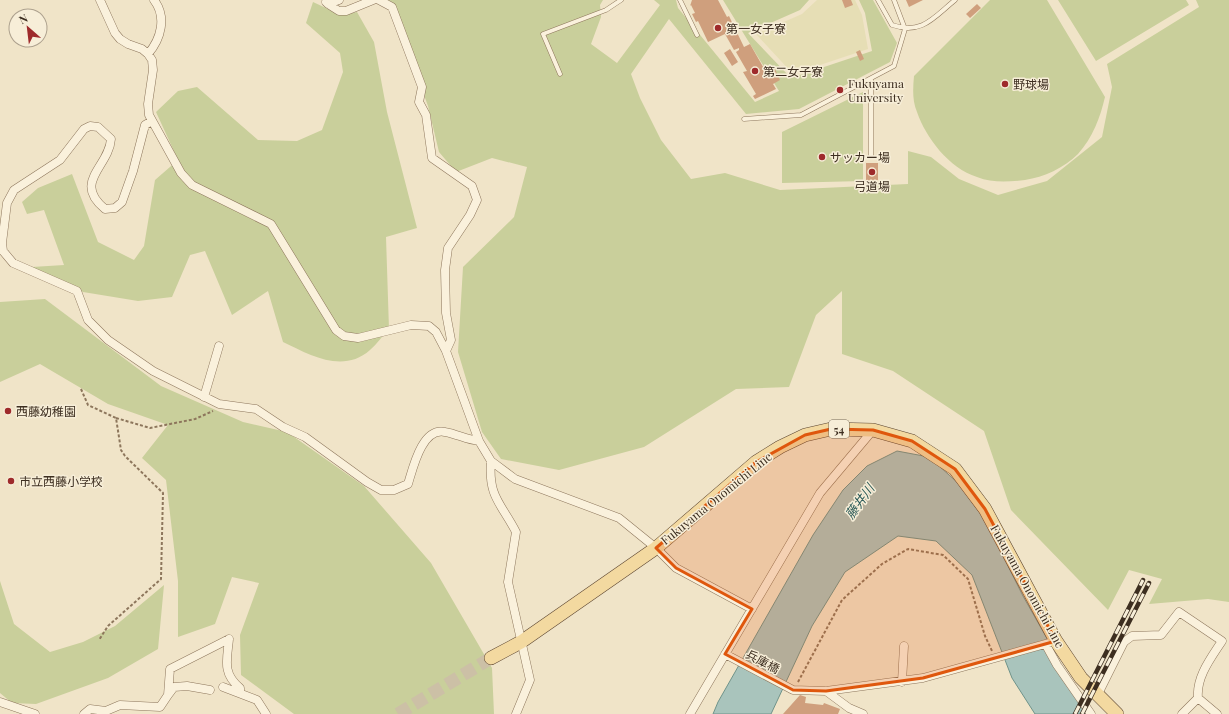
<svg xmlns="http://www.w3.org/2000/svg" width="1229" height="714" font-family="'Playfair Display','Noto Sans JP',serif">
	<style>
		.farmland { fill: #e6deb5 }
		.green { fill: #c9cf9b }
		.water { fill: #a9c4bc; stroke: #6f938a }
		.building { fill: #cf9f7d }
		.lines { fill: none; stroke-linecap: round; stroke-linejoin: round }
		.primary-tunnel { stroke: #ccc0a6; stroke-width: 13; stroke-dasharray: 13 6; stroke-linecap: butt }
		.service-casing { stroke: #8d765c; stroke-width: 5 }
		.minor-casing { stroke: #8d765c; stroke-width: 9 }
		.primary-casing { stroke: #5b4430; stroke-width: 14 }
		.path { stroke: #8d765c; stroke-width: 2; stroke-dasharray: 3 2; stroke-linecap: butt }
		.service { stroke: #faf1dc; stroke-width: 4 }
		.minor { stroke: #faf1dc; stroke-width: 8 }
		.primary { stroke: #f3d9a0; stroke-width: 13 }
		.rail-casing { stroke: #3d2e20; stroke-width: 4.5 }
		.rail { stroke: #f7eed8; stroke-width: 3; stroke-dasharray: 9; stroke-linecap: butt }
		.marked { fill: #df570d; fill-opacity: 0.2; stroke: #df570d; stroke-width: 3; stroke-linejoin: round }
		.poi-dot { fill: #9e2a2b; stroke: #f7eed8; stroke-width: 1.5 }
		.labels { text-anchor: middle; dominant-baseline: central; stroke-width: 3; stroke-linejoin: round; paint-order: stroke }
		.shield { fill: #f7eed8; stroke: #756857; stroke-width: 1 }
		.shield-label { font-size: 11px; font-weight: bold; fill: #3d2e20 }
		.poi-label { font-size: 12px; fill: #3d2e20; stroke: #f7eed8; text-anchor: start }
		.street-label { font-size: 12px; fill: #3d2e20; stroke: #f7eed8 }
		.water-label { font-size: 13px; font-style: italic; fill: #2f5d5a; stroke: #f7eed8 }
	</style>
	<rect width="100%" height="100%" fill="#f0e4c8"/>
	<path class="farmland" d="M817 0H855L862 15 868 49 793 74 756 34 802 14Z"/>
	<path class="green" d="M389 0H603L600 5 601 17 591 44 617 63 660 5 654 0H676L678 8 755 102 779 91 723 0H809L800 10 748 33 791 78 872 51 865 13 859 0H873L897 43 890 62 799 109 746 114 669 19 631 74 640 98 661 140 691 179 725 173 780 190 908 184V151L931 157 959 179 998 195 1047 181 1102 137 1112 87 1107 64 1199 7 1196 0H1229V602L1208 599 1149 604 1162 579 1129 570 1108 610 1011 510 984 431 893 371 842 354V291L816 315 789 387 736 389 644 447 559 470 501 459 482 432 458 352 463 267 514 217 527 167 492 158 456 172 439 152 428 106Z
		M990 0H1047L1105 97C1100 118 1093 137 1078 154 1064 168 1044 177 1025 180 1008 182 992 183 977 177 949 168 926 138 917 112 912 100 913 88 914 76Z
		M1058 0H1186L1189 5 1096 61Z
		M313 2 341 15 357 12 374 42 387 112 417 228 386 237 389 329C382 336 377 344 370 350 343 374 310 355 283 342L268 291 232 315 205 251 190 255 172 297 138 301 83 292 32 267 64 265 44 210 27 214 22 202 38 188 72 174 98 242 134 260 144 246 155 180 178 160 156 112 178 91 197 87 258 140 297 141 322 130 343 72 340 53 306 23Z
		M863 92V181L782 183V132Z
		M45 299 161 386 243 422 287 432 364 486 431 563 492 668 494 714H294L241 675 240 635 259 583 232 577 215 624 178 637V581L166 480 142 458 168 425 108 404 40 364 0 382V302Z
		M0 581 14 624 50 652 83 642 115 626 164 585 158 649 108 678 36 704 12 703 0 693Z"/>
	<path class="water" d="M897 451 929 457 958 483 985 520 1023 596 1045 635 1086 714H1035L1012 678 972 575 936 541 898 536 845 572 812 626 771 714H713L718 702 813 535 843 490 867 466Z"/>
	<path class="building" d="M692 0H718L727 17 729 16 744 47 750 44 766 72 774 67 780 80 773 84 776 89 755 99 753 96 756 94 743 72 747 71 736 52 739 50V48L734 50 725 34 708 42 698 21 696 22 692 14 695 13 691 5 690 6Z
		M842 0H851L853 5 845 8Z
		M906 0H923L909 7Z
		M977 4 981 8 970 18 966 14Z
		M730 49 738 62 732 66 724 53Z
		M860 50 864 59 860 61 856 52Z
		M866 163H878V180L866 181Z
		M800 695 806 697 805 703 823 705 824 703 840 709 838 714H783Z"/>
	<g class="lines">
		<path class="primary-tunnel" d="M398 714 491 658"/>
		<g class="service-casing">
			<path id="service" d="M680 0 697 35
				M878 0 892 25C922 35 933 18 955 0
				M560 74 543 34 606 10 621 0
				M871 80V156
				M744 119 801 115 894 66 905 29 894 0"/>
		</g>
		<g class="minor-casing">
			<path id="minor" d="M100 0 115 33 120 39 128 44 142 49 148 54 152 60 153 70 148 104 149 115 181 173 192 185 271 224 336 330 344 336 358 338 411 325 429 326 436 332 446 351 479 441 491 461 515 479 619 518 656 548 676 568 752 609
				M379 0 392 7 422 87 419 102 426 115 432 158 472 186 477 200 470 215 448 248 445 270 446 313 451 340 446 351
				M326 2 328 4 339 0
				M328 4 339 11H346L373 0
				M148 54C161 39 167 17 154 0
				M152 121 145 125 133 171 122 202 115 208 105 209C72 182 109 167 111 139L98 127 90 126 84 129 60 160 14 190 7 203 2 243 3 251 13 263 77 291 88 320 108 340 153 371 219 404 256 409 283 427 305 437 367 482 381 490H394L408 484C413 468 422 427 445 432 457 434 467 440 479 441
				M204 397 219 346
				M491 461C488 497 501 503 516 532L508 582 530 680 516 714
				M229 639C227 660 222 673 240 688V693
				M1046 645 1057 665 1091 714
				M725 654 793 690 826 691 923 678 1056 641
				M902 682 904 646
				M223 687 257 700 266 714
				M826 691 849 708 863 714
				M168 695 174 687 187 686 210 690
				M1097 696 1124 642 1132 636 1161 635 1179 612 1222 641C1211 658 1196 677 1198 698L1217 714
				M0 702 35 714
				M84 714 90 709 106 711 120 705 160 707 168 695 170 669 229 639
				M690 714 820 493 873 430
				M1182 714 1198 698"/>
		</g>
		<g class="primary-casing">
			<path id="primary" d="M491 658 521 642 656 548 756 462 780 447 805 435 831 429 873 430 912 441 955 469 985 509 1056 641 1081 678 1117 714"/>
		</g>
		<path class="path" d="M81 389 88 405 116 418 121 450 125 456 163 493 161 579 108 626 99 640
			M116 418 150 428 195 419 213 411
			M798 682 842 600 882 564 908 549 943 555 968 579 985 636 992 651"/>
		<use href="#service" class="service"/>
		<use href="#minor" class="minor"/>
		<use href="#primary" class="primary"/>
		<g class="rail-casing">
			<path id="rail" d="M1075 714 1143 580
				M1082 714 1149 583"/>
		</g>
		<use href="#rail" class="rail"/>
	</g>
	<path class="marked" d="M831 429 873 430 912 441 955 469 985 509 1056 641 923 678 826 691 793 690 725 654 752 609 676 568 656 548 756 462 805 435Z"/>
	<g class="poi-dot">
		<circle cx="718" cy="28" r="4"/>
		<circle cx="755" cy="71" r="4"/>
		<circle cx="1005" cy="84" r="4"/>
		<circle cx="840" cy="90" r="4"/>
		<circle cx="822" cy="157" r="4"/>
		<circle cx="872" cy="172" r="4"/>
		<circle cx="8" cy="411" r="4"/>
		<circle cx="11" cy="481" r="4"/>
	</g>
	<g class="labels">
		<rect class="shield" x="829" y="420" width="20" height="18" rx="3"/>
		<g class="shield-label">
			<text x="839" y="429">54</text>
		</g>
		<g class="poi-label">
			<text x="726" y="28">第一女子寮</text>
			<text x="763" y="71">第二女子寮</text>
			<text x="848" y="83">Fukuyama<tspan x="848" dy="14">University</tspan></text>
			<text x="1013" y="84">野球場</text>
			<text x="830" y="157">サッカー場</text>
			<text x="872" y="186" text-anchor="middle">弓道場</text>
			<text x="16" y="411">西藤幼稚園</text>
			<text x="19" y="481">市立西藤小学校</text>
		</g>
		<g class="street-label">
			<text transform="translate(716 498) rotate(-39)">Fukuyama Onomichi Line</text>
			<text transform="translate(1028 586) rotate(61)">Fukuyama Onomichi Line</text>
			<text transform="translate(763 661) rotate(28)">兵庫橋</text>
		</g>
		<g class="water-label">
			<text transform="translate(859 501) rotate(-54)">藤井川</text>
		</g>
	</g>
	<g transform="translate(28 28) rotate(332)"><circle r="19" fill="#f7eed8" stroke="#ada18e"/>
	<path d="M0-3L7 15L0 10L-7 15Z" fill="#9e2a2b"/>
	<text y="-6" font-size="11" font-weight="bold" text-anchor="middle" fill="#3d2e20">N</text>
	</g>
</svg>
